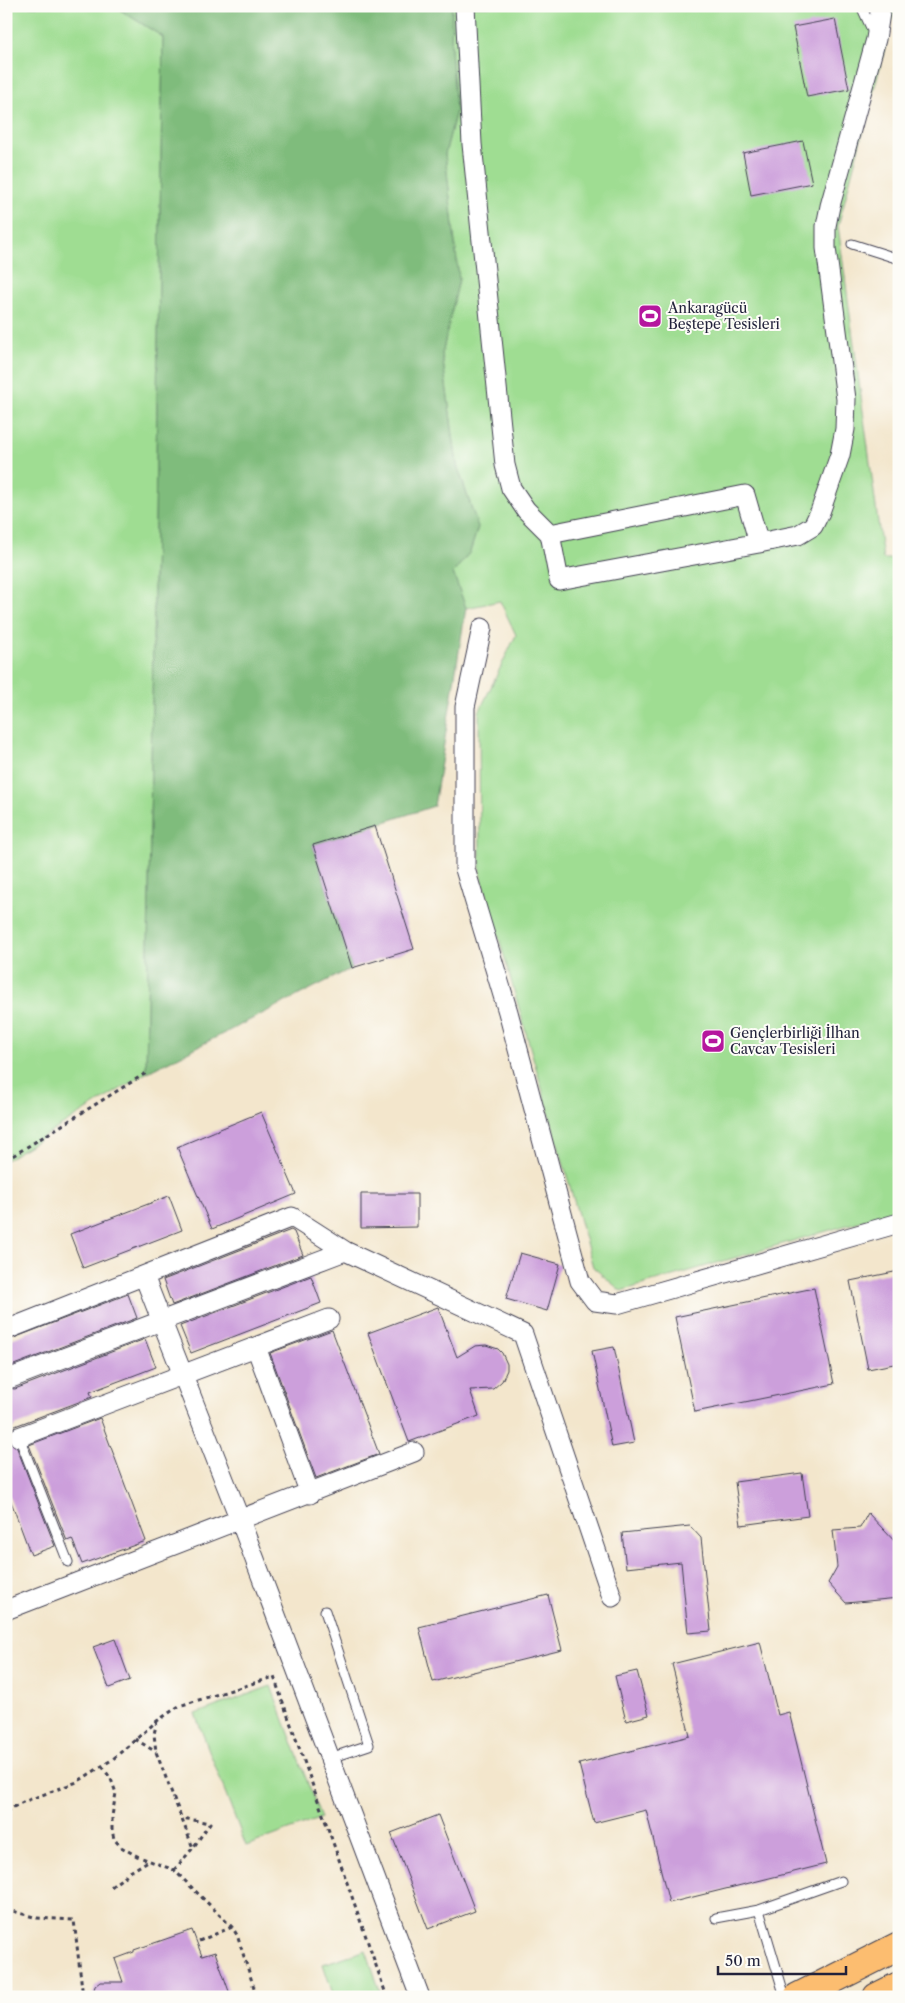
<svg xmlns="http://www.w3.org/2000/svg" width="905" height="2003" font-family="'Libre Caslon Text',serif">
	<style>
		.green { fill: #9fdd92; stroke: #608066 }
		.forest { fill: #7fbc7c; stroke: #506f5c }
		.building { fill: #cc9fdb }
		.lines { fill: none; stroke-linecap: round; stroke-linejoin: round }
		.service-casing { stroke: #413f51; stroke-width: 11 }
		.minor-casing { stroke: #413f51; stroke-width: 21 }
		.primary-casing { stroke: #413f51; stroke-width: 30 }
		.path { stroke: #413f51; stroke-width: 3; stroke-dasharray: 4 4; stroke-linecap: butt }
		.service { stroke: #fff; stroke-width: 9 }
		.minor { stroke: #fff; stroke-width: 19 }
		.primary { stroke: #fcbd6f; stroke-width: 28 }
		.labels { text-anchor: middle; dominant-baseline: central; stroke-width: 4; stroke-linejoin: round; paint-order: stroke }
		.poi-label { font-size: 14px; fill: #22223b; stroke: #fdfcf7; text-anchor: start }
	</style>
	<rect width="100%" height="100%" fill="#fdfcf7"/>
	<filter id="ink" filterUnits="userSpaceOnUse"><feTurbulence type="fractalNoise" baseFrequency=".02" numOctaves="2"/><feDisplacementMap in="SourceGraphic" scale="10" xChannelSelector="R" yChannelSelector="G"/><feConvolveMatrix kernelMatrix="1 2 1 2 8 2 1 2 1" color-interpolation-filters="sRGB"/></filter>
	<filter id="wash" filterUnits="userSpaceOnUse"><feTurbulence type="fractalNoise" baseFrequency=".0096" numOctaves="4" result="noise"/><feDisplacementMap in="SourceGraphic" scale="20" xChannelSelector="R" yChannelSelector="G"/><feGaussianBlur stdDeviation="1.12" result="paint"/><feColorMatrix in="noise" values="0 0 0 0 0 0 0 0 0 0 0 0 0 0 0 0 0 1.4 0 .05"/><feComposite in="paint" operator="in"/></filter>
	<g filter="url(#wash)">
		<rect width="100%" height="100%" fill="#f3e6cc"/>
		<path class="green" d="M6 6H114L163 37 146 1073 6 1160Z
			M452 6H896L838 226 883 559H899V1210L621 1291 593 1267 480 872 479 712 516 635 500 601 466 608 453 573 470 552 478 527 457 465 442 354 459 279 445 154 456 111 451 49Z
			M271 1686 321 1818 246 1846 195 1714Z
			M366 1950 382 1997H334L323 1964Z"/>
		<path class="forest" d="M114 6H452L451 49 456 111 445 154 459 279 442 354 457 465 478 527 470 552 453 573 466 608 434 806 313 845 352 968 146 1073 163 37Z"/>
		<g id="blocks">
			<path class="building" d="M835 19 849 89 807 97 793 27Z
				M803 141 812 183 751 195 743 153Z
				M375 826 414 949 352 968 313 845Z
				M261 1112 296 1194 212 1229 177 1147Z
				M361 1194H417V1227L361 1228Z
				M169 1196 182 1230 83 1268 70 1234Z
				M291 1230 294 1232 303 1255 172 1305 163 1280Z
				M520 1253 560 1264 547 1311 506 1299Z
				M899 1271V1363L868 1369 850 1281Z
				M311 1276 321 1303 191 1353 180 1326Z
				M814 1288 834 1384 695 1412 675 1317Z
				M128 1294 137 1318 6 1368V1341Z
				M438 1307 457 1357 475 1346 486 1345 498 1349 502 1353 507 1364V1370L502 1381 493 1389 470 1390 479 1416 409 1442 368 1333Z
				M332 1330 379 1454 316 1478 270 1353Z
				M145 1339 156 1367 90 1392 92 1397 15 1426 10 1430 8 1436 9 1441 17 1448 55 1546 31 1555 6 1488V1388L15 1389Z
				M614 1347 634 1443 612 1447 592 1351Z
				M100 1418 146 1541 82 1564 72 1539 67 1541 29 1445Z
				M802 1473 808 1516 741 1525 735 1482Z
				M868 1513 899 1546V1598L846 1603 828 1583 837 1567 833 1530 860 1528Z
				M690 1526 701 1538 711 1631 688 1633 681 1562 626 1568 622 1533Z
				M548 1595 562 1650 433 1682 419 1627Z
				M115 1639 130 1680 109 1688 93 1647Z
				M760 1642 778 1715 789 1712 826 1864 669 1903 646 1810 594 1823 579 1764 690 1736 672 1664Z
				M637 1671 649 1715 626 1721 615 1676Z
				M438 1815 475 1911 428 1929 391 1833Z
				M192 1930 202 1956 215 1952 231 1997H92L95 1986 100 1982H123L115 1959 134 1952V1950Z"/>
		</g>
	</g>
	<g filter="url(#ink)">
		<use href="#blocks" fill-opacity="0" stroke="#413f51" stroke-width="1"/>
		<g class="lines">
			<g class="service-casing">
				<path id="service" d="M861 6 873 32
					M852 244 899 259
					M19 1437 68 1562
					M325 1611 369 1745 330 1758
					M759 1910 785 1997
					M716 1918 759 1910 841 1881"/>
			</g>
			<g class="minor-casing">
				<path id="minor" d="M465 6 472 144 505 465 511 488 526 510 550 534
					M745 495 759 543 559 580 550 534Z
					M759 543 798 535 813 526 820 512 840 455 845 429 846 399 826 248V226L830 206 876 39 881 6
					M482 628 465 707V869L508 1012 580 1281 595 1301 617 1304 899 1223
					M144 1276 240 1520 420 1997
					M6 1330 292 1217 345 1251 523 1334 612 1597
					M256 1347 310 1494
					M11 1378 345 1251
					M19 1437 329 1319
					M6 1610 414 1452"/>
			</g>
			<g class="primary-casing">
				<path id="primary" d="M798 1997 899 1946
					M877 1997 899 1986"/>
			</g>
			<path class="path" d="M6 1160 146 1073
				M157 1721 154 1734 156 1752 193 1848
				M135 1739 156 1752
				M102 1766 111 1779 116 1793 112 1816V1830L114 1839 121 1847 137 1856 174 1870 232 1927 237 1935 257 1997
				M6 1811 23 1802 77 1782 113 1759 157 1721 179 1706 274 1677 336 1851 387 1997
				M174 1870 193 1848 210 1823 182 1818
				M111 1887 130 1872 148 1861
				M6 1909 37 1918 74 1920 83 1997
				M199 1941 232 1927"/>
			<use href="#service" class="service"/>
			<use href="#minor" class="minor"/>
			<use href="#primary" class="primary"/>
		</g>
	</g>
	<defs>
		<g id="stadium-square" transform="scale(1.25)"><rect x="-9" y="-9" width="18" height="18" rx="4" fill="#b5179e" stroke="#fdfcf7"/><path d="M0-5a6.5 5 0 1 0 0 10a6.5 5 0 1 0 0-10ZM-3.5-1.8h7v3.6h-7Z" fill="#fff"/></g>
	</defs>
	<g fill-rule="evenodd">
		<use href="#stadium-square" x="650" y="316"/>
		<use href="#stadium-square" x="713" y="1041"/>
	</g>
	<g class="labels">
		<g class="poi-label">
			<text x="668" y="308">Ankaragücü<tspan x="668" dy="16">Beştepe Tesisleri</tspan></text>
			<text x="730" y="1033">Gençlerbirliği İlhan<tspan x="730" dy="16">Cavcav Tesisleri</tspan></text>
		</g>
	</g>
	<rect width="905" height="2003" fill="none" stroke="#fdfcf7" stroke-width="25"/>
	<path d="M718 1966v8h128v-8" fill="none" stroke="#22223b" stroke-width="2.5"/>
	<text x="725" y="1966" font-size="15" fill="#22223b" stroke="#fdfcf7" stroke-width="4" paint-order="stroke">50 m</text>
</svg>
